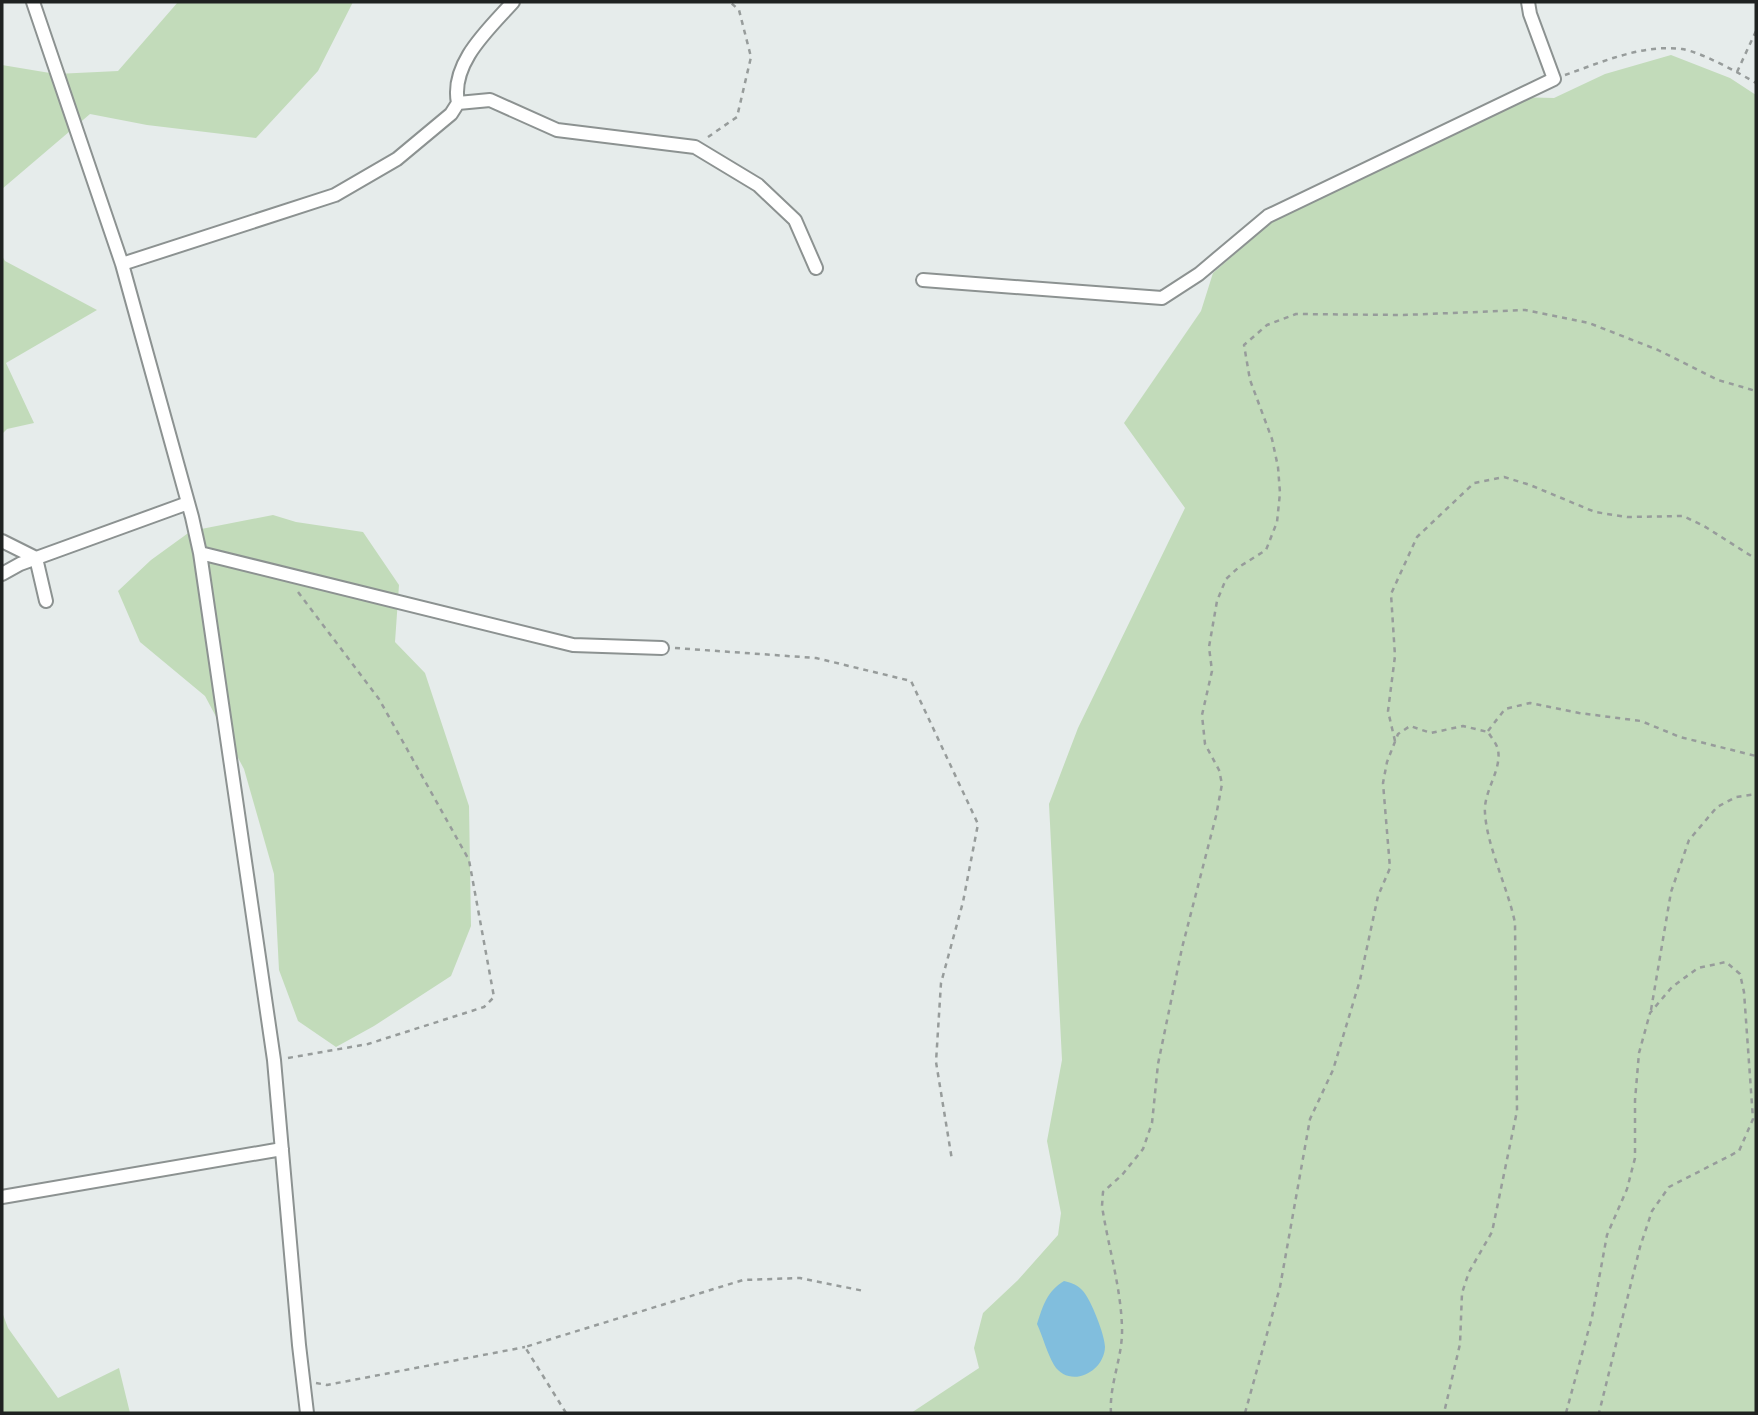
<svg xmlns="http://www.w3.org/2000/svg" width="1758" height="1415" font-family="Overpass,sans-serif">
	<style>
		.green { fill: #c2dbba }
		.water { fill: #81bedd }
		.lines { fill: none; stroke-linecap: round; stroke-linejoin: round }
		.minor-casing { stroke: #8c9291; stroke-width: 16 }
		.path { stroke: #979c9b; stroke-width: 2.5; stroke-dasharray: 5 5; stroke-linecap: butt }
		.minor { stroke: #fff; stroke-width: 12 }
	</style>
	<rect width="100%" height="100%" fill="#e6eceb"/>
	<path class="green" d="M178 2H353L318 71 256 138 147 125 90 114 2 189V65L56 74 118 71Z
		M1671 55 1730 78 1756 95V1413H911L979 1368 974 1348 983 1313 1018 1280 1058 1235 1061 1213 1047 1141 1062 1060 1049 804 1078 728 1185 508 1124 423 1201 311 1213 273 1274 220 1516 97 1554 98 1605 74Z
		M2 256 5 261 97 310 6 363 34 423 7 429 2 434Z
		M273 515 296 522 363 532 399 585 395 642 425 673 469 806 471 926 451 976 374 1026 336 1047 298 1021 279 970 274 874 244 769 205 696 140 642 118 591 151 560 191 531Z
		M2 1312 8 1328 58 1398 119 1368 130 1413H2Z"/>
	<path class="water" d="M1064 1281C1072 1283 1078 1285 1083 1291 1091 1300 1105 1335 1105 1347 1104 1373 1069 1389 1054 1365 1047 1353 1043 1337 1037 1324 1043 1306 1047 1291 1064 1281Z"/>
	<g class="lines">
		<g class="minor-casing">
			<path id="minor" d="M33 2 122 264 192 517 200 553 274 1060 299 1345 307 1413
				M458 103C450 63 489 29 513 2
				M122 264 335 195 397 159 451 114 458 103 490 100 557 130 695 147 758 185 795 220 816 268
				M923 280 1162 298 1199 274 1268 216 1554 79 1530 14 1528 2
				M2 541 36 558 46 601
				M200 553 573 645 662 648
				M2 574 20 564 188 503
				M2 1197 282 1149"/>
		</g>
		<path class="path" d="M1737 72 1756 31
			M1565 75C1602 62 1642 44 1682 49 1701 52 1739 73 1756 83
			M708 137 737 117 751 57 739 10 730 2
			M675 648 816 658 911 681 978 824 963 902 941 983 936 1062 952 1160
			M1488 731 1505 709 1530 703 1579 713 1641 721 1680 737 1756 756
			M1395 741 1388 711 1395 656 1391 594 1417 537 1474 483 1504 477 1530 485 1595 512 1627 517 1683 516 1704 526 1756 559
			M1651 1010 1671 892 1689 840 1717 807 1736 797 1756 794
			M288 1058 368 1044 484 1007 494 997 469 860 379 699 298 592
			M316 1383 327 1385 525 1347
			M566 1413 525 1347 743 1280 800 1278 864 1291
			M1111 1413C1109 1384 1123 1357 1122 1328 1121 1287 1108 1246 1102 1206L1103 1192 1122 1175 1143 1149 1152 1123 1158 1064 1182 948 1216 816 1222 784 1219 770 1205 744 1202 715 1212 671 1209 647 1217 601 1226 579 1239 567 1266 550 1277 522 1280 493 1278 467 1272 439 1250 380 1244 345 1267 325 1296 314 1403 315 1525 310 1589 323 1658 350 1718 380 1756 391
			M1245 1413 1280 1287 1310 1119 1333 1070 1360 980 1378 896 1390 868 1383 783 1387 762 1398 734 1410 726 1431 733 1463 726 1488 732C1491 737 1497 744 1498 750 1502 770 1483 792 1485 813 1487 847 1508 888 1515 923L1517 1111 1492 1232 1469 1272 1462 1293 1460 1344 1444 1413
			M1566 1413 1592 1317 1607 1235 1627 1189 1635 1158V1100L1639 1053 1650 1013 1672 987 1698 968 1726 962 1740 974 1744 992 1753 1119 1739 1151 1669 1187 1652 1211 1640 1247 1599 1413"/>
		<use href="#minor" class="minor"/>
	</g>
	<rect width="1758" height="1415" fill="none" stroke="#1f2221" stroke-width="7"/>
</svg>
